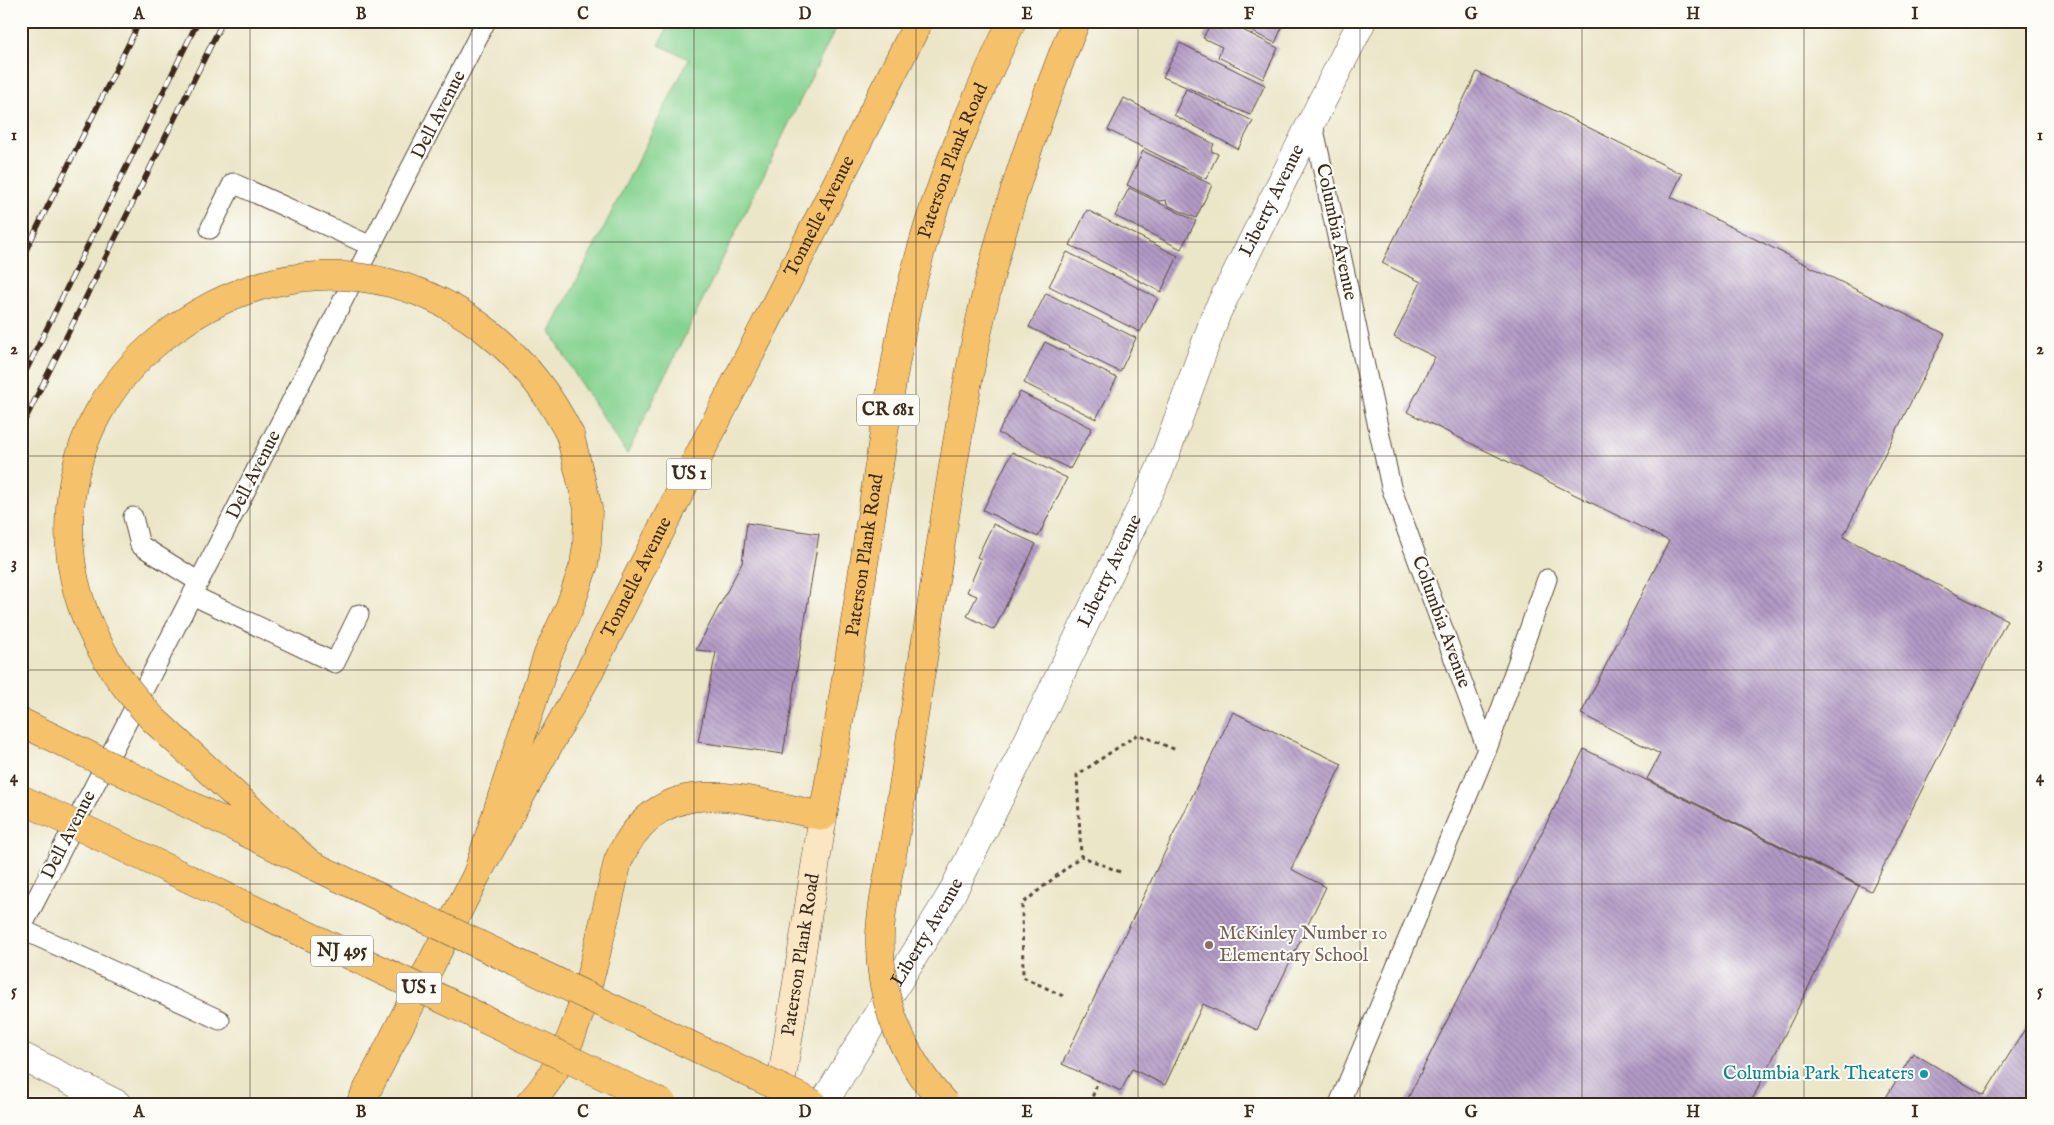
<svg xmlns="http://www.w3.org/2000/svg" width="2054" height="1125" font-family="'IM FELL English',serif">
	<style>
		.green { fill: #86d391; stroke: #607e58 }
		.building { fill: url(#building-back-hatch) }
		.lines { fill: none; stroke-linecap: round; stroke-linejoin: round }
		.service-casing { stroke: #554638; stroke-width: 21 }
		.minor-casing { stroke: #554638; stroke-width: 29 }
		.secondary-casing { stroke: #554638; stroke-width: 29 }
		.primary-casing { stroke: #554638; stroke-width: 29 }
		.motorway-casing { stroke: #554638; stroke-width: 29 }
		.path { stroke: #554638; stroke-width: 3; stroke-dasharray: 4 4; stroke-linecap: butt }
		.service { stroke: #fff; stroke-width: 19 }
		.minor { stroke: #fff; stroke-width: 28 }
		.secondary { stroke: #fbe6c4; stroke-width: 28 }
		.primary { stroke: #f5c16b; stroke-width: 28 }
		.motorway { stroke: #f5c16b; stroke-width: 28 }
		.rail-casing { stroke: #3b2a1e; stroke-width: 5.5 }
		.rail { stroke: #fdfcf7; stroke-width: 4; stroke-dasharray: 11; stroke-linecap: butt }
		.motorway-bridge-casing { stroke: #554638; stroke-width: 29; stroke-linecap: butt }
		.motorway-bridge { stroke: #f5c16b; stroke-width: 28 }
		.grid { fill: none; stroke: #3b2a1e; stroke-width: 1; stroke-opacity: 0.55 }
		.education-dot { fill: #8d6e63; stroke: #fdfcf7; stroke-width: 2 }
		.culture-dot { fill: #0f9aa8; stroke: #fdfcf7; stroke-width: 2 }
		.labels { text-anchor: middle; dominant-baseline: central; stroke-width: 4; stroke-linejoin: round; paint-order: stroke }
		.shield { fill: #fdfcf7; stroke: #75695f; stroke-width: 1 }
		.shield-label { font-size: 18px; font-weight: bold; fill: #3b2a1e }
		.street-label { font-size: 19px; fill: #3b2a1e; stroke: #fdfcf7 }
		.education-label { font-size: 19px; fill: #785e54; stroke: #fdfcf7; text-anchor: start }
		.culture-label { font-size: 19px; fill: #0d838f; stroke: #fdfcf7; text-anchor: end }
		.neatline { fill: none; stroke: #3b2a1e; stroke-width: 2 }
		.grid-label { font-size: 16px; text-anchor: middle; font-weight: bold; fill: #3b2a1e }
	</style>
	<defs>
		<pattern id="building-back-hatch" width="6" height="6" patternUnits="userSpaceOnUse" patternTransform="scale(1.25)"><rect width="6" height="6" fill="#b29ac6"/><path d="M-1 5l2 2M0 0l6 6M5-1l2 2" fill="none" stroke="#927ea0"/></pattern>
	</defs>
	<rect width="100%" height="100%" fill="#fdfcf7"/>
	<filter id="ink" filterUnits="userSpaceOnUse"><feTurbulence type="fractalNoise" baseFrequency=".02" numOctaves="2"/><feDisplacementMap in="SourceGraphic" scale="10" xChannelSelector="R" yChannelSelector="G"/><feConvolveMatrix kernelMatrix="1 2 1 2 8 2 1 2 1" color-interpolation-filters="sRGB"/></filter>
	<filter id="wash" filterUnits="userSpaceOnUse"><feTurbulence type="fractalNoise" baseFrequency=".0096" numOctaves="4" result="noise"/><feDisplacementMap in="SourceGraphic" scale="20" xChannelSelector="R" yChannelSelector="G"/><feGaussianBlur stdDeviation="1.12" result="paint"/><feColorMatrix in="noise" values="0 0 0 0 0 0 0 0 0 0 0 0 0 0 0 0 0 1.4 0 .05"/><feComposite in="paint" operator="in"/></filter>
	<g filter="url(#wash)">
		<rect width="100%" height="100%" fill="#ebe6c8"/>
		<path class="green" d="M670 21H839L627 454 579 381 551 332 689 59 659 45Z"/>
		<g id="blocks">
			<path class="building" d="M1212 21H1225L1278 48 1263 79 1218 57 1222 47 1203 38Z
				M1231 21H1285L1275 43Z
				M1180 43 1265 85 1250 115 1163 77Z
				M1477 72 1682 174 1671 197 1945 334 1843 537 2007 620 1871 891 1647 779 1660 754 1581 714 1669 541 1407 412 1435 357 1394 337 1421 282 1382 263Z
				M1186 89 1253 121 1238 149 1174 115Z
				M1124 98 1214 144 1211 151 1218 154 1206 179 1108 130Z
				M1143 151 1212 185 1196 218 1167 205 1166 200 1159 201 1127 185Z
				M1129 188 1196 221 1181 249 1115 216Z
				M1087 210 1178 256 1161 292 1070 245Z
				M1067 252 1158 298 1140 332 1049 286Z
				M1046 293 1136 338 1120 372 1029 327Z
				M1045 342 1117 378 1096 419 1024 383Z
				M1020 392 1092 428 1070 469 998 433Z
				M1012 452 1067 478 1038 537 983 510Z
				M747 523 819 534 783 754 698 742 716 652 696 650 742 563Z
				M993 524 1036 544 994 630 967 616 977 596 967 592 981 559 977 557Z
				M1233 712 1342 764 1291 869 1326 887 1257 1030 1203 1004 1165 1085 1132 1069 1121 1091 1062 1064Z
				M1584 749 1859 886 1750 1104H1405Z
				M2033 1016V1104H1882L1913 1053 1984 1095Z"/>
		</g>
	</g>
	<g filter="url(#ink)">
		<use href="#blocks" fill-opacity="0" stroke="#554638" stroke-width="1"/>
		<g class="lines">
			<g class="service-casing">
				<path id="service" d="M1312 120 1391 487 1487 749 1339 1104
					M210 229 233 183 371 246
					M133 517 140 545 199 582
					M192 595 335 663 359 614
					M1487 749 1547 579
					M220 1020 21 929 486 21"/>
			</g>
			<g class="minor-casing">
				<g id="minor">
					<path d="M21 1056 117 1104"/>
					<path id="s1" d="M823 1104 951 895 1024 749 1160 469 1217 312 1362 21"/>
				</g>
			</g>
			<g class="secondary-casing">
				<g id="secondary">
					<path id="s2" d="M778 1104 823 816"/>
				</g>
			</g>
			<g class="primary-casing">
				<g id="primary">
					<path id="s3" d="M360 1104 477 874 586 678 919 21"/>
					<path id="s4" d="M529 1104C569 1062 582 1009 596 955 603 924 611 892 618 861 661 765 742 800 823 816 842 710 858 604 874 498 887 414 898 329 922 247 944 169 978 94 1012 21"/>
				</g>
			</g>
			<g class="motorway-casing">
				<path id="motorway" d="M919 684C939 561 955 437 981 316 1003 215 1037 117 1076 21
					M477 874 548 654 570 606 584 565 587 544 588 508 570 435"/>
			</g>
			<path class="path" d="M1120 872 1081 856 1077 775 1138 734 1176 750
				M1063 996 1023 977 1022 904 1081 856
				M1090 1104 1098 1080"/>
			<use href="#service" class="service"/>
			<use href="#minor" class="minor"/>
			<use href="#secondary" class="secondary"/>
			<use href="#primary" class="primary"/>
			<use href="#motorway" class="motorway"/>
			<g class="rail-casing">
				<path id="rail" d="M21 260 140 21
					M21 381 198 21
					M21 428 223 21"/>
			</g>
			<use href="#rail" class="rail"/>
			<g class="motorway-bridge-casing">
				<path id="motorway-bridge" d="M919 684C911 735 903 786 895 838 890 869 881 903 880 935 878 998 902 1058 945 1104
					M21 722 310 864 814 1104
					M21 799 663 1104
					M310 864 154 720C97 660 63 591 70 508 75 440 109 380 162 338 307 223 489 274 570 435"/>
			</g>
			<use href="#motorway-bridge" class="motorway-bridge"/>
		</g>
	</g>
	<path class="grid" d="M250 21V1104M472 21V1104M694 21V1104M916 21V1104M1138 21V1104M1360 21V1104M1582 21V1104M1804 21V1104M21 242H2033M21 456H2033M21 670H2033M21 884H2033"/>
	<circle class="education-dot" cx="1209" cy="945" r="5"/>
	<circle class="culture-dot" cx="1924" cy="1074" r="5"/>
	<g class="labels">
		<g class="shield">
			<rect x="857" y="394.5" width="62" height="31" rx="4"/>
			<rect x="666.5" y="458.5" width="45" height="31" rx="4"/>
			<rect x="311" y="935.5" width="62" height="31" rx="4"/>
			<rect x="396.5" y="972.5" width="45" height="31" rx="4"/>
		</g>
		<g class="shield-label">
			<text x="888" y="410">CR 681</text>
			<text x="689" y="474">US 1</text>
			<text x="342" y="951">NJ 495</text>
			<text x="419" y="988">US 1</text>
		</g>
		<g class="street-label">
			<text transform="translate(439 115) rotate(-63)">Dell Avenue</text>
			<text stroke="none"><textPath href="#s4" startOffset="1166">Paterson Plank Road</textPath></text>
			<text stroke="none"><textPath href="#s1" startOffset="1011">Liberty Avenue</textPath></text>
			<text stroke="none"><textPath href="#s3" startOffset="1000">Tonnelle Avenue</textPath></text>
			<text transform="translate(1336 232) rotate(78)">Columbia Avenue</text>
			<text transform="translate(254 475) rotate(-63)">Dell Avenue</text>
			<text stroke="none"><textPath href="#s4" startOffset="761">Paterson Plank Road</textPath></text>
			<text stroke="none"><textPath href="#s1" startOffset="606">Liberty Avenue</textPath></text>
			<text stroke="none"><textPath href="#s3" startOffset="595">Tonnelle Avenue</textPath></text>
			<text transform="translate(1441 622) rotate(70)">Columbia Avenue</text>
			<text transform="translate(69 835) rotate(-63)">Dell Avenue</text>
			<text stroke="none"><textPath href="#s1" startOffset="201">Liberty Avenue</textPath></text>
			<text stroke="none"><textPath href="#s2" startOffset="151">Paterson Plank Road</textPath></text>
		</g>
		<g class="education-label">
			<text x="1219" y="934">McKinley Number 10<tspan x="1219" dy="22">Elementary School</tspan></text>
		</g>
		<g class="culture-label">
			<text x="1914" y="1074">Columbia Park Theaters</text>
		</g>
	</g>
	<rect width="2054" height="1125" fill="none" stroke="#fdfcf7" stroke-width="55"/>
	<rect x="28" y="28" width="1998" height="1070" class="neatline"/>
	<g class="grid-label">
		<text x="139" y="19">A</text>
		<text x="361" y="19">B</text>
		<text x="583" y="19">C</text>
		<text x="805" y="19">D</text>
		<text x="1027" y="19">E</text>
		<text x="1249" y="19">F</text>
		<text x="1471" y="19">G</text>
		<text x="1693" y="19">H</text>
		<text x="1915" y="19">I</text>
		<text x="14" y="140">1</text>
		<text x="2040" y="140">1</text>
		<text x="14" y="354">2</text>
		<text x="2040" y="354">2</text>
		<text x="14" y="568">3</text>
		<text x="2040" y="568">3</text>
		<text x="14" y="782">4</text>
		<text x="2040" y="782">4</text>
		<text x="14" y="996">5</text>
		<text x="2040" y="996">5</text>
		<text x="139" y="1117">A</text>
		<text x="361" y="1117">B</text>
		<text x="583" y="1117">C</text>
		<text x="805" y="1117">D</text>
		<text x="1027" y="1117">E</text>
		<text x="1249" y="1117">F</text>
		<text x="1471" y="1117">G</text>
		<text x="1693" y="1117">H</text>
		<text x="1915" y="1117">I</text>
	</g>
</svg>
